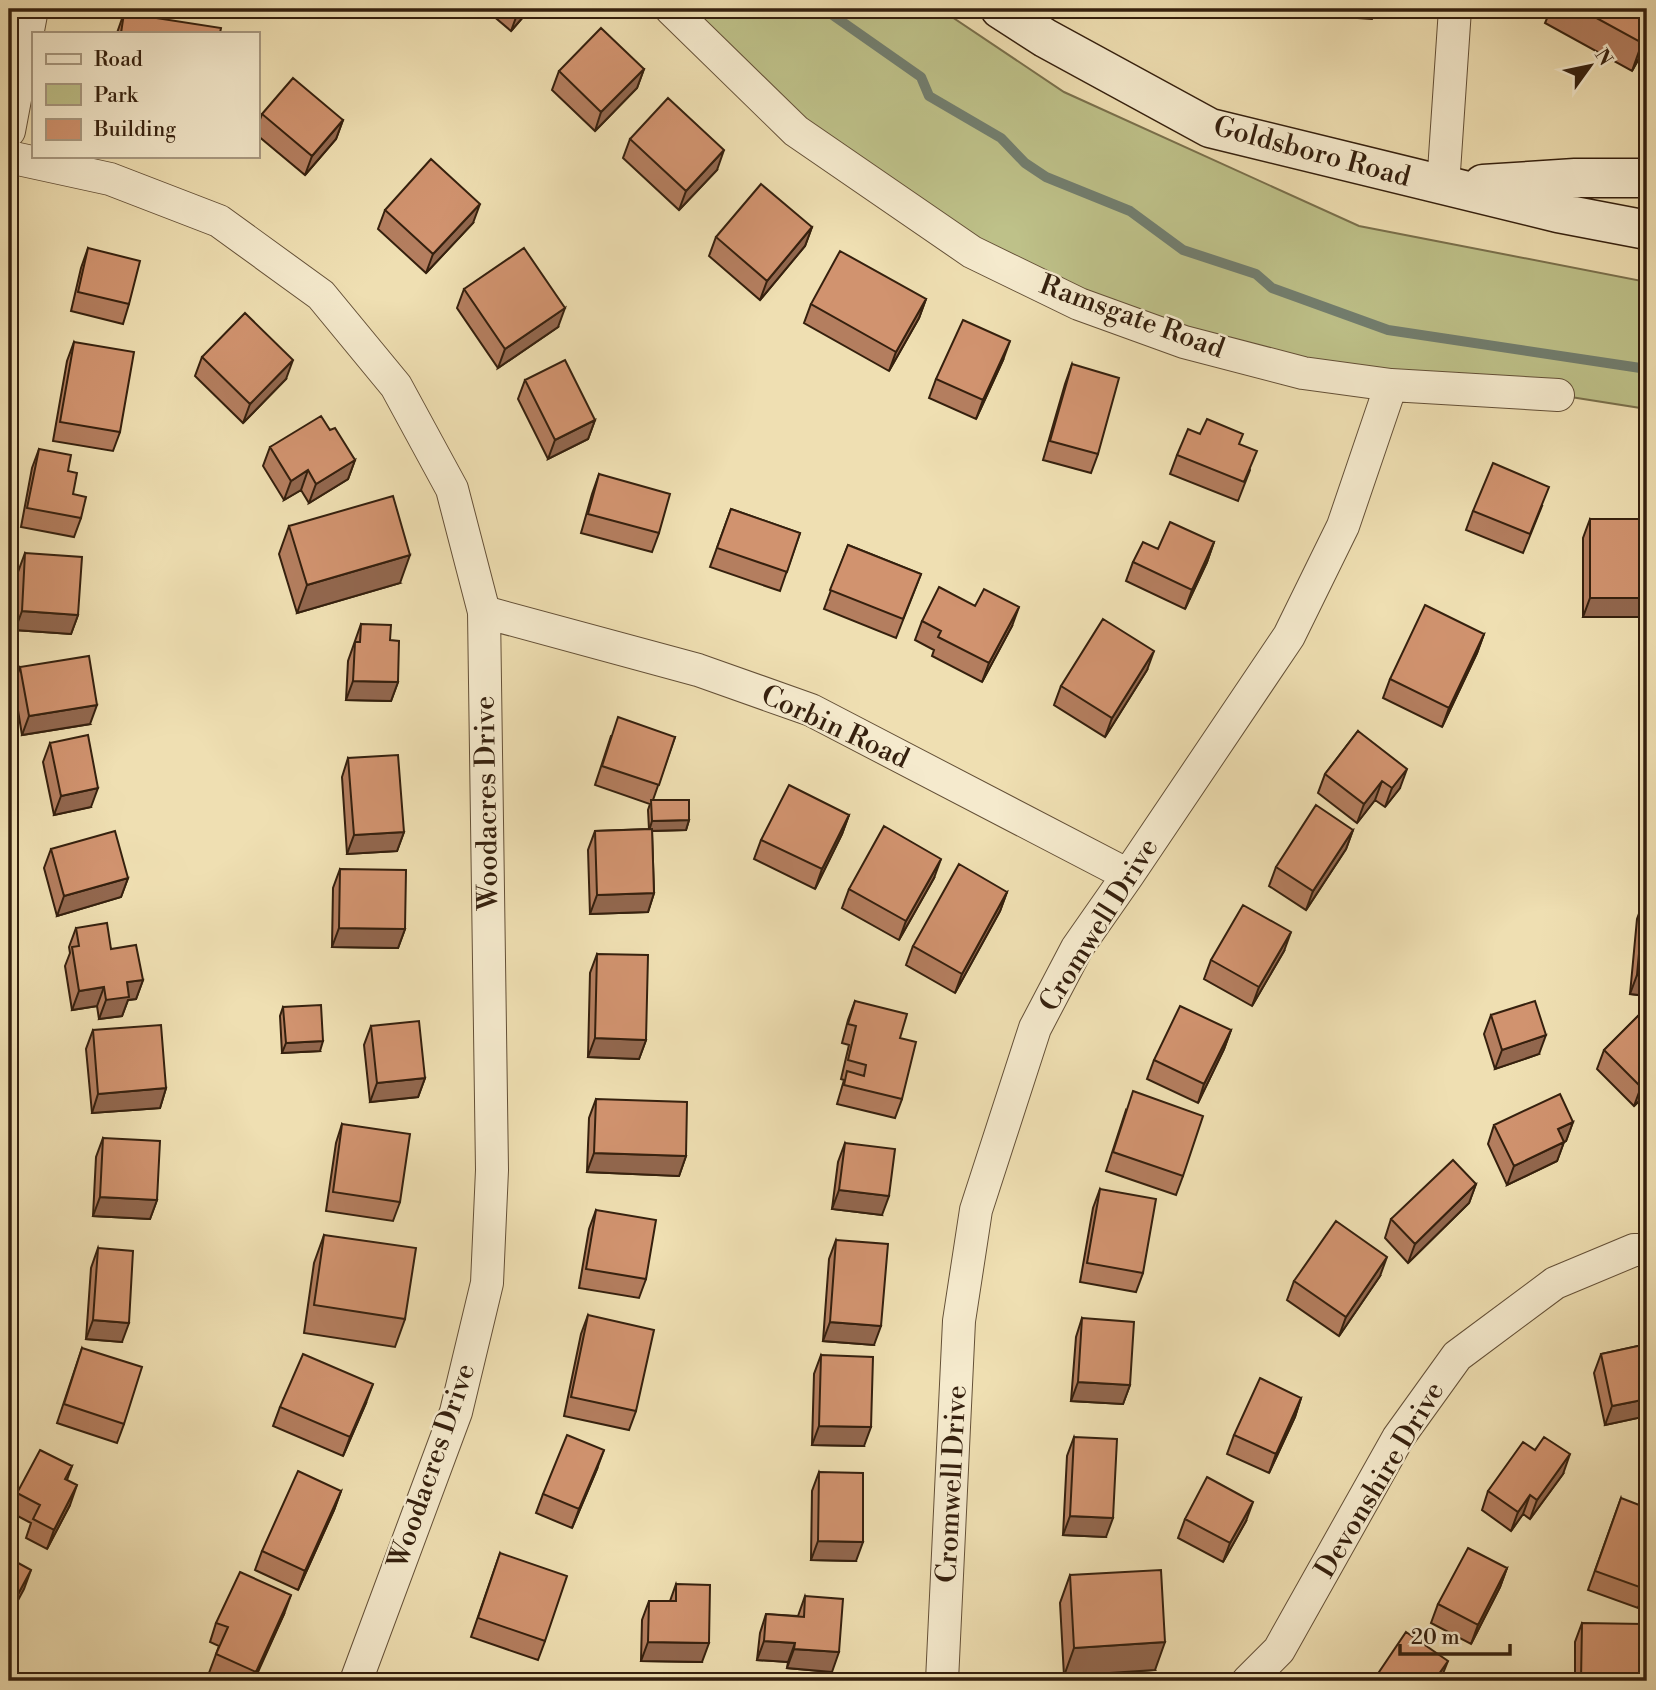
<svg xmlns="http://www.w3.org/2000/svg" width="1656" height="1690" font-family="'Libre Bodoni',serif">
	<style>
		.green { fill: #bec189; stroke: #7a704c; stroke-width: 2 }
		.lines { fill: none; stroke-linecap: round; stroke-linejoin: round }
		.stream { stroke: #727e6f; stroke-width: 10 }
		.minor-casing { stroke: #645037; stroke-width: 34 }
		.secondary-casing { stroke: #35200e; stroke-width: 41 }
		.minor { stroke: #f5eacd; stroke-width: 32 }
		.secondary { stroke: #f5eacd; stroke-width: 38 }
		.wall { fill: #b47e5f; stroke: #35200e; stroke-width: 2 }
		.shaded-wall { fill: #92674e; stroke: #35200e; stroke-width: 2 }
		.building { fill: #d1936f; stroke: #35200e; stroke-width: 2 }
		.labels { text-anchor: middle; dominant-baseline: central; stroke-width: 5; stroke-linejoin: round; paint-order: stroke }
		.street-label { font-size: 28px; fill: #35200e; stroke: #f5eacd }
	</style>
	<rect width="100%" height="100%" fill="#efdfb2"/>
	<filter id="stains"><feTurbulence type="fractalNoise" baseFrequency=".00286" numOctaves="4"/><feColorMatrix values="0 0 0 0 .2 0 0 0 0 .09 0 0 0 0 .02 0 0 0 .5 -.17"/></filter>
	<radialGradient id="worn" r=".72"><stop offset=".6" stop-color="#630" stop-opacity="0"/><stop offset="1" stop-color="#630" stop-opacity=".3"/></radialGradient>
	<path class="green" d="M671 9H940L1064 92 1359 226 1647 282V409L1558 395 1391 385 1079 304 796 131Z"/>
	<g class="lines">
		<path class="stream" d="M824 9 921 77 929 96 1001 138 1025 163 1046 177 1130 211 1183 250 1256 274 1272 288 1388 330 1647 369"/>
		<g class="minor-casing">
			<path id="minor" d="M671 9 796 131 972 252 1079 304 1184 342 1303 373 1391 385 1558 395
				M9 131 32 9
				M9 157 110 179 219 221 321 295 396 386 452 489 484 612 492 1170 487 1283 456 1412 356 1681
				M1443 186 1455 9
				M484 612 698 670 811 710 1128 875
				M942 1681 959 1321 976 1210 1035 1028 1077 948 1128 875 1289 636 1343 526 1391 385
				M1248 1681 1279 1650 1398 1438 1457 1356 1555 1283 1634 1250H1647"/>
		</g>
		<g class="secondary-casing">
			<path id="secondary" d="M1000 9 1045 38 1210 128 1558 213 1647 230
				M1483 184 1575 178H1647"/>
		</g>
		<use href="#minor" class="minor"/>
		<use href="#secondary" class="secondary"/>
	</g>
	<path class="wall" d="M485 9H530L511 31Z
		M1551 9H1647V44L1632 71 1545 23Z
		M124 13 220 33H117Z
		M644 69 637 88 595 131 552 90 559 71Z
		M262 114 343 120 336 139 305 175 257 135V128Z
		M630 139 717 170 679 210 623 158Z
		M385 210 473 223 426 273 378 229Z
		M812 227 805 246 760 300 709 256 716 237Z
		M88 248 129 304 123 324 71 311 81 268Z
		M464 289 558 327 498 368 457 308Z
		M926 299 919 318 889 371 804 323 811 304Z
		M74 342 120 432 113 451 53 441 67 361Z
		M202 357 286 379 243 423 195 376Z
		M1003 360 976 419 929 398 936 379Z
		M1072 364 1098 454 1091 473 1043 460 1065 384Z
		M525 380 595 420 588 439 548 459 518 399Z
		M330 430 355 460 348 479 309 503 301 490 284 500 263 466 270 447Z
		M1200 434 1239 444 1250 470 1238 501 1170 474 1177 455Z
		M39 449 68 471 73 494 81 518 74 537 21 527 32 468Z
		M599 474 659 533 652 552 581 533 592 494Z
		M1542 506 1523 553 1466 530 1473 511Z
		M731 509 800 533 780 591 710 567Z
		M1590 519 1647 598 1640 617H1583V538Z
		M289 526 400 583 297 613 279 554Z
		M1214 542 1207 562 1185 609 1126 581 1133 562 1158 549Z
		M848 545 921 574 896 638 824 609Z
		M25 553 78 615 71 634 15 630 18 572Z
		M922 621 1012 626 982 682 932 656 934 650 915 640Z
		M361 624 390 640 398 682 391 701 346 700 348 661Z
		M1484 634 1477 653 1442 727 1383 698 1390 679Z
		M20 667 90 724 22 735 14 686Z
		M1147 670 1105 737 1054 705 1061 686Z
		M1358 731 1400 788 1385 807 1375 800 1357 823 1318 793 1325 774Z
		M611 736 675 737 653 800 689 820 686 830 652 831 654 893 648 912 590 914 588 850 595 831 649 829 648 810 650 804 595 785Z
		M50 743 91 807 54 815 43 762Z
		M348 758 404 832 397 851 347 854 342 777Z
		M849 815 842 834 815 889 754 859 761 840Z
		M1353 830 1346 849 1306 910 1269 886 1276 867Z
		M51 849 128 878 121 897 57 916 44 868Z
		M340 869 405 929 398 948 332 947 333 888Z
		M934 878 899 940 842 908 849 889Z
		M1007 892 1000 911 955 993 906 965 913 946Z
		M1644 900 1647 996 1630 994 1637 919Z
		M76 928 111 949 143 980 136 999 128 1000 122 1016 99 1019 97 1006 72 1010 65 966 70 953 69 947Z
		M1284 951 1252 1006 1204 979 1211 960Z
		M597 954 646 1040 639 1059 588 1057 590 973Z
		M855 1001 900 1038 902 1099 895 1118 837 1104 844 1080 841 1079 849 1045 842 1043 848 1020Z
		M283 1007 320 1051 282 1053 280 1016Z
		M1647 1007V1093L1634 1106 1597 1069 1604 1050Z
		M1491 1015 1539 1054 1495 1069 1484 1034Z
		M371 1026 425 1078 418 1097 370 1102 364 1045Z
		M93 1030 166 1088 160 1108 92 1113 86 1049Z
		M1231 1030 1224 1049 1198 1103 1147 1079 1154 1060Z
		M596 1099 686 1156 679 1176 587 1172 589 1118Z
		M1126 1110 1183 1176 1176 1195 1106 1171Z
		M1573 1122 1566 1141 1564 1142 1557 1161 1507 1185 1488 1144 1494 1125Z
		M342 1124 400 1202 393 1221 326 1211 336 1143Z
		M103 1138 157 1200 150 1219 93 1216 96 1157Z
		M845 1143 882 1215 832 1209 838 1162Z
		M1476 1184 1469 1203 1408 1263 1385 1238 1391 1219Z
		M1100 1189 1143 1273 1136 1292 1080 1282 1093 1208Z
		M596 1210 646 1279 639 1298 579 1288 589 1229Z
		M324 1235 405 1319 395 1347 304 1333 314 1263Z
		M836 1240 874 1345 823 1341 829 1259Z
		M98 1248 122 1342 86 1339 91 1268Z
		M1380 1276 1339 1336 1287 1300 1294 1281Z
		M588 1315 636 1411 629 1430 564 1416 581 1334Z
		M1082 1318 1130 1385 1123 1404 1071 1401 1076 1337Z
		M1647 1344V1416L1605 1425 1594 1373 1601 1354Z
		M82 1348 124 1424 117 1443 57 1423Z
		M821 1355 864 1446 812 1445 814 1374Z
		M1301 1398 1295 1417 1269 1473 1227 1454 1234 1435Z
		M366 1403 343 1456 273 1426 280 1407Z
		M1074 1437 1106 1537 1063 1535 1067 1456Z
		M72 1466 67 1480 70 1505 47 1549 26 1538 31 1523 10 1512 17 1493Z
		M597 1469 572 1528 536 1513 543 1494Z
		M819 1472 856 1561 811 1560 812 1491Z
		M1563 1474 1530 1519 1523 1514 1511 1531 1482 1510 1488 1491Z
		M341 1491 334 1510 298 1590 255 1570 262 1551Z
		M1621 1498 1647 1583 1638 1608 1588 1590Z
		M1185 1519 1246 1521 1223 1562 1178 1538Z
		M500 1553 545 1641 538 1660 471 1637Z
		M1507 1568 1500 1587 1471 1644 1431 1623 1438 1604Z
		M1070 1575 1155 1670 1064 1676 1060 1603Z
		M676 1584 702 1662 641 1661 642 1620 649 1601H670Z
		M805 1596 832 1672 787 1668 788 1662 757 1660 760 1633 766 1614 798 1616Z
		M284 1614 254 1681H227L209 1673 219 1646 210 1642 216 1623Z
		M1582 1623 1643 1681H1575V1642Z"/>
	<path class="shaded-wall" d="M521 9H530L511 31 518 12Z
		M1330 9H1376L1372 19 1328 16Z
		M1647 34V44L1632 71 1642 43Z
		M644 69 637 88 595 131 601 112Z
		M343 120 336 139 305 175 312 156Z
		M724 150 717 170 679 210 686 191Z
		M480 204 473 223 426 273 433 254Z
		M812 227 805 246 760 300 767 281Z
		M926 299 919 318 889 371 896 352Z
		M565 308 558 327 498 368 505 349Z
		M1010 341 1003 360 976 419 983 400Z
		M293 360 286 379 243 423 250 404Z
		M595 420 588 439 548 459 555 440Z
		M355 460 348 479 309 503 316 484Z
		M308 470 301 490 284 500 291 481Z
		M1214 542 1207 562 1185 609 1192 590Z
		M410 555 400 583 297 613 307 585Z
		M1590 598H1647L1640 617H1583Z
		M1019 607 1012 626 982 682 989 663Z
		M22 611 78 615 71 634 15 630Z
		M1484 634 1477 653 1442 727 1449 708Z
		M1154 651 1147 670 1105 737 1112 718Z
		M353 681 398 682 391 701 346 700Z
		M97 705 90 724 22 735 29 716Z
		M1407 769 1400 788 1385 807 1392 788Z
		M1382 781 1375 800 1357 823 1364 804Z
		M98 788 91 807 54 815 61 796Z
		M849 815 842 834 815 889 822 869Z
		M689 820 686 830 649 831 652 821Z
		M1353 830 1346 849 1306 910 1313 891Z
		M404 832 397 851 347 854 354 835Z
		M941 859 934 878 899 940 906 921Z
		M128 878 121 897 57 916 64 896Z
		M1007 892 1000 911 955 993 962 974Z
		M654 893 648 912 590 914 597 895Z
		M339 928 405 929 398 948 332 947Z
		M1291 932 1284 951 1252 1006 1259 987Z
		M1637 975 1647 976V996L1630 994Z
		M143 980 136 999 128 1000 122 1016 99 1019 106 1000 127 982Z
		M104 987 97 1006 72 1010 79 991Z
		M1231 1030 1224 1049 1198 1103 1204 1084Z
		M1546 1035 1539 1054 1495 1069 1502 1050Z
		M595 1038 646 1040 639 1059 588 1057Z
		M323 1041 320 1051 282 1053 286 1043Z
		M425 1078 418 1097 370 1102 377 1083Z
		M1647 1081V1093L1634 1106 1641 1087Z
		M166 1088 160 1108 92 1113 98 1094Z
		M1573 1122 1566 1141 1551 1148 1558 1129Z
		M1564 1142 1557 1161 1507 1185 1514 1166Z
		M594 1153 686 1156 679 1176 587 1172Z
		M1476 1184 1469 1203 1408 1263 1415 1244Z
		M839 1190 889 1196 882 1215 832 1209Z
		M100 1197 157 1200 150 1219 93 1216Z
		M1387 1257 1380 1276 1339 1336 1346 1317Z
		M93 1320 129 1323 122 1342 86 1339Z
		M830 1322 881 1326 874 1345 823 1341Z
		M1078 1382 1130 1385 1123 1404 1071 1401Z
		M373 1384 366 1403 343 1456 350 1437Z
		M1301 1398 1295 1417 1269 1473 1276 1454Z
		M1647 1399V1416L1605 1425 1612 1406Z
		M819 1426 871 1427 864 1446 812 1445Z
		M604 1450 597 1469 572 1528 579 1509Z
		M1570 1454 1563 1474 1530 1519 1537 1500Z
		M77 1485 70 1505 47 1549 54 1530Z
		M341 1491 334 1510 298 1590 305 1571Z
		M1530 1495 1523 1514 1511 1531 1518 1512Z
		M1253 1502 1246 1521 1223 1562 1230 1543Z
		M1070 1516 1113 1518 1106 1537 1063 1535Z
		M818 1541 863 1542 856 1561 811 1560Z
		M1507 1568 1500 1587 1471 1644 1478 1625Z
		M31 1570 24 1589 9 1617V1611Z
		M291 1595 284 1614 253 1681 256 1672Z
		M764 1641 795 1643 788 1662 757 1660Z
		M648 1642 709 1643 702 1662 641 1661Z
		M1165 1642 1155 1670 1064 1676 1074 1648Z
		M794 1649 839 1652 832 1672 787 1668Z
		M1448 1661 1440 1681H1434Z"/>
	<path class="building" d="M1580 9H1647V34L1642 43Z
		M124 13 221 28 220 33H121Z
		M601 28 644 69 601 112 559 71Z
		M293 78 343 120 312 156 262 114Z
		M668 98 724 150 686 191 630 139Z
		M431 159 480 204 433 254 385 210Z
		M761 184 812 227 767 281 716 237Z
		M88 248 140 261 129 304 78 292Z
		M524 248 565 308 505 349 464 289Z
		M840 251 926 299 896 352 811 304Z
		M245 313 293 360 250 404 202 357Z
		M963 320 1010 341 983 400 936 379Z
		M74 342 134 352 120 432 60 422Z
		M565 360 595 420 555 440 525 380Z
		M1072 364 1119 378 1098 454 1050 441Z
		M321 416 330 430 335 428 355 460 316 484 308 470 291 481 270 447Z
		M1207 419 1243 434 1239 444 1257 451 1244 482 1177 455 1188 429 1200 434Z
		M39 449 71 455 68 471 77 473 73 494 86 497 81 518 27 508Z
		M1493 463 1549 487 1530 534 1473 511Z
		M599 474 670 494 659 533 588 514Z
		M393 496 410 555 307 585 289 526Z
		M731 509 800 533 787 572 717 548Z
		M1590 519H1647V598H1590Z
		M1170 522 1214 542 1192 590 1133 562 1143 542 1158 549Z
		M848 545 921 574 903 619 830 590Z
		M25 553 82 557 78 615 22 611Z
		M939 587 975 606 984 589 1019 607 989 663 938 637 941 631 922 621Z
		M1425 605 1484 634 1449 708 1390 679Z
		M1103 619 1154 651 1112 718 1061 686Z
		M361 624 391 625 390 640 399 641 398 682 353 681 355 642H360Z
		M89 656 97 705 29 716 20 667Z
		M618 717 675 737 659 785 602 766Z
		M1358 731 1407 769 1392 788 1382 781 1364 804 1325 774Z
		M88 735 98 788 61 796 50 743Z
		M398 755 404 832 354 835 348 758Z
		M789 785 849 815 822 869 761 840Z
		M651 800H689V820L652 821Z
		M1316 805 1353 830 1313 891 1276 867Z
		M884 826 941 859 906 921 849 889Z
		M652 829 654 893 597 895 595 831Z
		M115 831 128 878 64 896 51 849Z
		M959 864 1007 892 962 974 913 946Z
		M340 869 406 870 405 929 339 928Z
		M1644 900 1647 901V976L1637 975Z
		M1243 905 1291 932 1259 987 1211 960Z
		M107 923 111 949 136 945 143 980 127 982 129 997 106 1000 104 987 79 991 72 947 79 946 76 928Z
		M597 954 648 955 646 1040 595 1038Z
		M855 1001 907 1014 900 1038 916 1042 902 1099 844 1085 847 1071 864 1076 866 1065 848 1060 856 1026 848 1024Z
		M1535 1001 1546 1035 1502 1050 1491 1015Z
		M321 1005 323 1041 286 1043 283 1007Z
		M1180 1006 1231 1030 1204 1084 1154 1060Z
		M1647 1007V1081L1641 1087 1604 1050Z
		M419 1021 425 1078 377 1083 371 1026Z
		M161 1025 166 1088 98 1094 93 1030Z
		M1133 1091 1203 1116 1183 1176 1113 1152Z
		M1560 1094 1573 1122 1558 1129 1564 1142 1514 1166 1494 1125Z
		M596 1099 687 1102 686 1156 594 1153Z
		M342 1124 410 1134 400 1202 333 1192Z
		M103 1138 160 1141 157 1200 100 1197Z
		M845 1143 895 1149 889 1196 839 1190Z
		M1453 1160 1476 1184 1415 1244 1391 1219Z
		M1100 1189 1156 1199 1143 1273 1087 1263Z
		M596 1210 656 1220 646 1279 586 1269Z
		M1336 1221 1387 1257 1346 1317 1294 1281Z
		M324 1235 416 1248 405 1319 314 1305Z
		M836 1240 888 1244 881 1326 830 1322Z
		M98 1248 133 1251 129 1323 93 1320Z
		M588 1315 654 1330 636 1411 571 1397Z
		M1082 1318 1134 1322 1130 1385 1078 1382Z
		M1647 1344V1399L1612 1406 1601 1354Z
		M82 1348 142 1367 124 1424 64 1404Z
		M303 1354 373 1384 350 1437 280 1407Z
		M821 1355 873 1357 871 1427 819 1426Z
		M1260 1378 1301 1398 1276 1454 1234 1435Z
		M567 1435 604 1450 579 1509 543 1494Z
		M1074 1437 1117 1439 1113 1518 1070 1516Z
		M1544 1437 1570 1454 1537 1500 1530 1495 1518 1512 1488 1491 1523 1442 1535 1450Z
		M40 1450 72 1466 65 1479 77 1485 54 1530 33 1519 40 1505 17 1493Z
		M298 1471 341 1491 305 1571 262 1551Z
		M819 1472 863 1473V1542L818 1541Z
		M1207 1477 1253 1502 1230 1543 1185 1519Z
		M1621 1498 1647 1508V1583L1645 1589 1595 1571Z
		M1468 1548 1507 1568 1478 1625 1438 1604Z
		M500 1553 567 1576 545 1641 478 1618Z
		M9 1558 31 1570 9 1611Z
		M1161 1570 1165 1642 1074 1648 1070 1575Z
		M240 1572 291 1595 256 1672 216 1654 228 1627 216 1623Z
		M676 1584 710 1585 709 1643 648 1642 649 1601H676Z
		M805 1596 843 1599 839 1652 794 1649 795 1643 764 1641 766 1614 804 1617Z
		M1582 1623 1644 1624 1643 1681H1581Z
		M1406 1632 1448 1661 1434 1681H1373Z"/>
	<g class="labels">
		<g class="street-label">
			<text transform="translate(1312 152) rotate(15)">Goldsboro Road</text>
			<text transform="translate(1132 317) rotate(20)">Ramsgate Road</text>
			<text transform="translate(835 727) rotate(25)">Corbin Road</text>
			<text transform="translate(487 803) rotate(-91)">Woodacres Drive</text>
			<text transform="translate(1099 925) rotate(-58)">Cromwell Drive</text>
			<text transform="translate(432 1466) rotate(-71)">Woodacres Drive</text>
			<text transform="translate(1380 1480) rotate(-59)">Devonshire Drive</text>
			<text transform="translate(952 1484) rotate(-87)">Cromwell Drive</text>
		</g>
	</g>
	<rect width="1656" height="1690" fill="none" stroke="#efdfb2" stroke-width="35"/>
	<rect x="10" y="10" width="1635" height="1669" fill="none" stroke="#35200e" stroke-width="3.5"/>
	<rect x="18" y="18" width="1621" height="1655" fill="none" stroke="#35200e" stroke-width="2"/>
	<rect x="32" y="32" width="228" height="126" fill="#f5eacd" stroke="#a89981" stroke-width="2"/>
	<rect x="46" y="54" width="35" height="10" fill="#f5eacd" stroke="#a89981" stroke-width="2"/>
	<text x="94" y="66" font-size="21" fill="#35200e">Road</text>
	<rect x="46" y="84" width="35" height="21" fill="#bec189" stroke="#a89981" stroke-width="2"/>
	<text x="94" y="102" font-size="21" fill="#35200e">Park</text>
	<rect x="46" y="119" width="35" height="21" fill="#d1936f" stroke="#a89981" stroke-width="2"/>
	<text x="94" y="136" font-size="21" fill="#35200e">Building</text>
	<g transform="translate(1590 66) rotate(57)" stroke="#f5eacd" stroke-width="5" paint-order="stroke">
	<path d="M0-5L12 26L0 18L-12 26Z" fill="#35200e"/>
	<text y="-10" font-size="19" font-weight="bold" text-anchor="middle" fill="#35200e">N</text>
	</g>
	<path d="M1400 1644v10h110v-10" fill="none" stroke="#35200e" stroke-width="3.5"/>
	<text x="1411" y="1644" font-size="21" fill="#35200e" stroke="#f5eacd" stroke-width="5" paint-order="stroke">20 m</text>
	<rect width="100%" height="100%" filter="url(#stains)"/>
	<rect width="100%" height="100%" fill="url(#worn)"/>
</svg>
